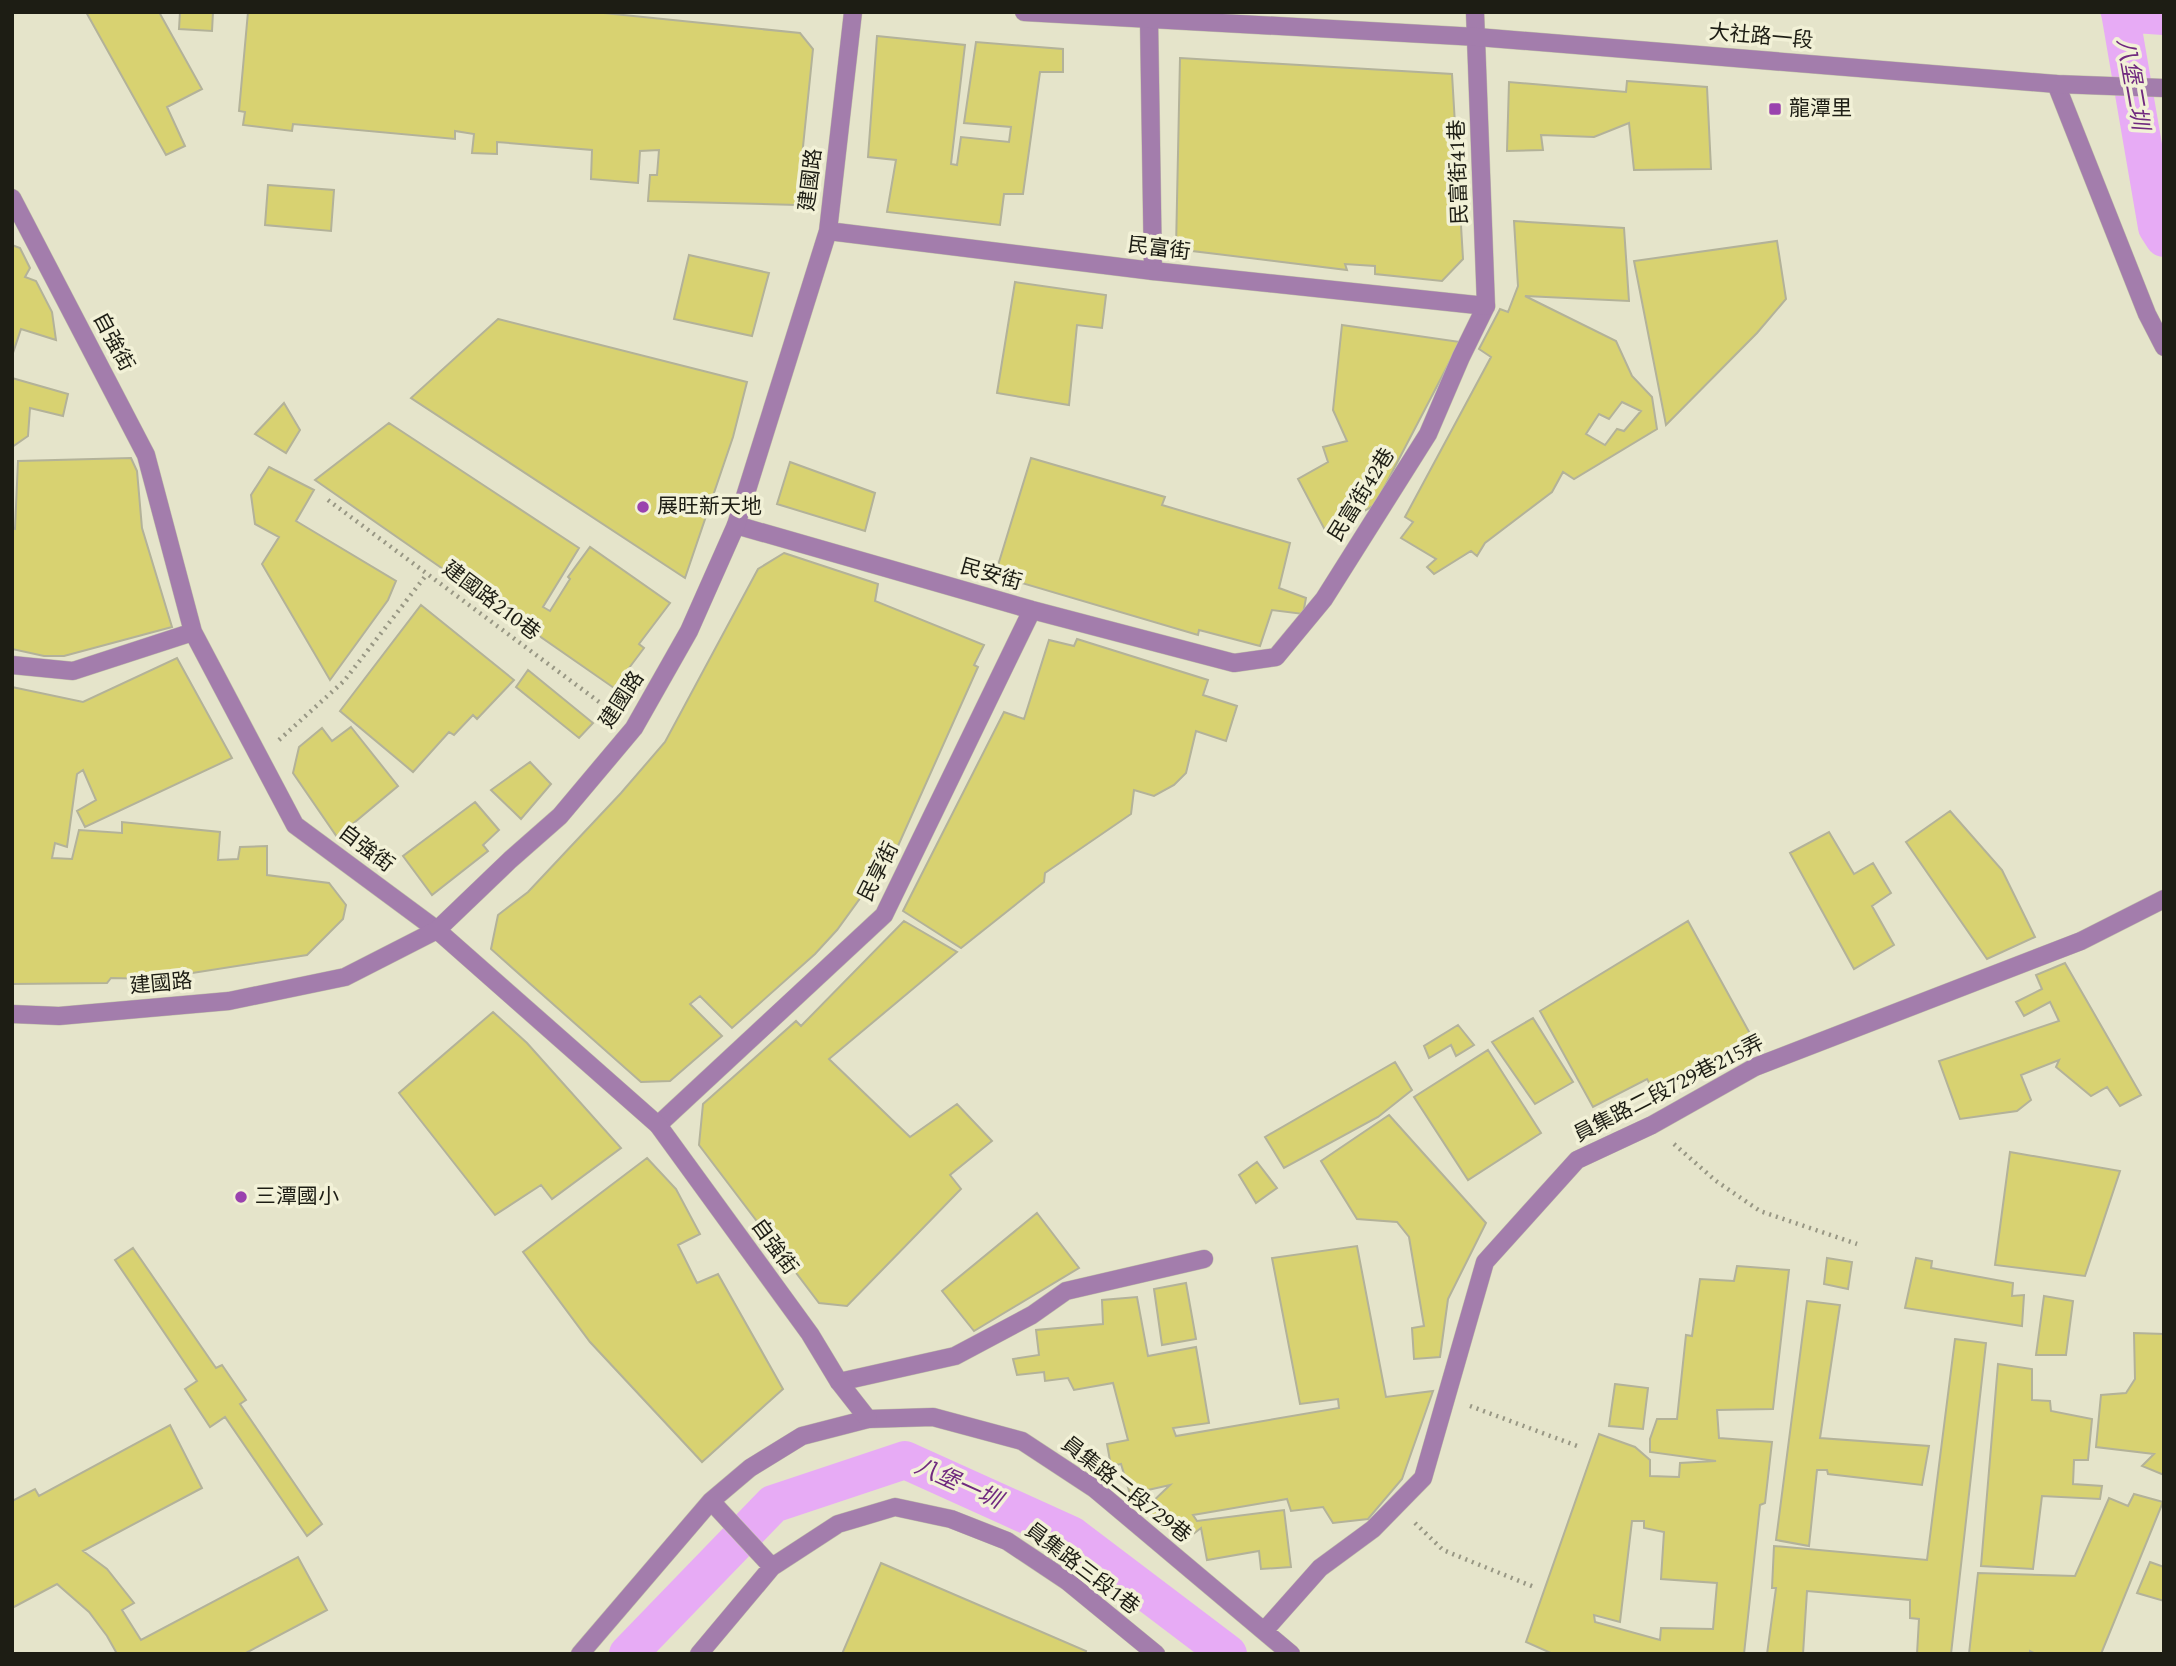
<svg xmlns="http://www.w3.org/2000/svg" width="2176" height="1666" font-family="Spectral,'Noto Sans TC',serif">
	<style>
		.lines { fill: none; stroke-linecap: round; stroke-linejoin: round }
		.stream { stroke: #e7abf5; stroke-width: 10 }
		.canal { stroke: #e7abf5; stroke-width: 38 }
		.building { fill: #d8d271; stroke: #b3b299; stroke-width: 2; fill-rule: evenodd }
		.service-casing { stroke: #c1c0a9; stroke-width: 19 }
		.minor-casing { stroke: #c1c0a9; stroke-width: 19 }
		.tertiary-casing { stroke: #c1c0a9; stroke-width: 19 }
		.path { stroke: #989784; stroke-width: 4.5; stroke-dasharray: 2 5; stroke-linecap: butt }
		.service { stroke: #a37dac; stroke-width: 18 }
		.minor { stroke: #a37dac; stroke-width: 18 }
		.tertiary { stroke: #a37dac; stroke-width: 18 }
		.poi-dot { fill: #9a42ae; stroke: #f2f1d7; stroke-width: 2.5 }
		.labels { text-anchor: middle; dominant-baseline: central; stroke-width: 7; stroke-linejoin: round; paint-order: stroke }
		.street-label { font-size: 21px; fill: #1d1d14; stroke: #f2f1d7 }
		.poi-label { font-size: 21px; fill: #1d1d14; stroke: #f2f1d7; text-anchor: start }
		.water-label { font-size: 23px; font-style: italic; fill: #70297f; stroke: #f2f1d7 }
	</style>
	<rect width="100%" height="100%" fill="#e5e4ca"/>
	<g class="lines">
		<path class="stream" d="M2105 12 2120 13"/>
		<path class="canal" d="M2120 12 2157 227 2164 238
			M2120 13 2164 16
			M628 1654 773 1504 905 1460 1071 1535 1228 1654"/>
	</g>
	<path class="building" d="M86 12H159L202 89 167 107 185 146 166 155Z
		M180 12H213L212 31 179 29Z
		M248 12H594L800 33 813 49 797 205 648 201 650 175H657L659 150 640 151 638 183 591 179 592 150 497 142V154L472 153 474 134 455 131V139L293 124 292 131 243 125 245 112 239 111Z
		M877 36 965 45 951 164 957 165 961 137 1009 142 1011 127 964 123 976 42 1063 49V72H1040L1023 194H1004L1000 225 887 212 896 160 868 157Z
		M1180 58 1452 74 1463 259 1442 281 1375 274V266L1345 264 1347 270 1176 249Z
		M1627 81 1707 87 1711 169 1634 170 1629 123 1594 137 1541 135 1543 150 1507 151 1509 82 1626 92Z
		M268 185 334 190 331 231 265 225Z
		M1514 221 1624 228 1629 301 1525 296 1616 341 1632 376 1652 397 1657 429 1574 479 1563 472 1552 492 1485 543 1477 556 1471 551 1434 574 1427 567 1436 559 1401 538 1413 522 1405 517 1491 357 1479 349 1500 309 1508 312 1518 286ZM1622 402 1641 411 1624 431 1617 429 1605 445 1586 434 1599 414 1609 419Z
		M1777 241 1786 299 1757 333 1666 425 1634 261Z
		M12 245 20 248 30 268 25 277 36 281 52 312 56 340 21 329 13 353Z
		M689 255 769 273 752 336 674 319Z
		M1015 282 1106 295 1102 328 1077 325 1069 405 997 393Z
		M498 319 747 382 733 437 685 578 411 398Z
		M1342 325 1460 342 1375 505 1326 532 1298 479 1328 462 1323 447 1347 441 1333 410Z
		M12 378 68 394 63 416 30 408 28 436 12 447Z
		M284 403 300 430 286 453 255 434Z
		M389 423 579 548 543 607 550 611 570 579 568 577 590 547 670 603 639 644 644 648 614 688 315 480Z
		M131 458 137 471 142 528 172 627 64 656H44L12 649V528L15 529 18 461Z
		M1031 458 1165 497 1162 505 1290 543 1279 588 1306 598 1303 614 1272 610 1260 646 1199 630 1198 635 995 575Z
		M790 462 875 493 865 531 777 504Z
		M269 467 314 490 296 521 396 581 388 600 330 680 262 564 279 537 255 524 251 495Z
		M784 553 878 584 875 601 984 645 974 665 978 667 898 846 837 930 815 954 732 1028 700 996 690 1004 722 1036 670 1081 641 1082 491 949 498 915 528 892 621 793 665 742 758 569Z
		M421 605 514 680 477 719 473 715 454 735 449 732 413 772 340 711Z
		M1077 639 1208 680 1203 695 1237 706 1226 741 1196 731 1186 773 1174 785 1154 796 1134 790 1131 814 1045 873 1044 882 961 948 903 911 1004 712 1024 719 1049 640 1074 646Z
		M177 658 232 758 85 827 77 811 96 800 83 770 77 774 67 847 55 843 52 858 72 859 79 830 122 833V822L220 832 218 860 238 859 240 847 267 846V875L329 883 346 905 343 919 307 955 154 979 111 978 107 983 12 984V687L83 702Z
		M528 670 593 723 579 738 516 687Z
		M351 727 398 786 337 837 293 773 299 747 322 728 332 741Z
		M530 762 551 784 521 819 491 790Z
		M475 802 499 830 483 845 488 851 432 895 403 856Z
		M1950 811 2002 870 2035 937 1987 959 1906 842Z
		M1829 832 1854 874 1873 863 1891 893 1872 906 1894 945 1854 969 1790 853Z
		M904 921 957 952 829 1059 910 1137 957 1104 992 1141 950 1175 961 1189 847 1306 819 1303 699 1145 703 1104 796 1021 801 1026Z
		M1688 921 1753 1039 1655 1093 1647 1079 1593 1107 1540 1011Z
		M2065 963 2141 1095 2120 1106 2107 1087 2091 1096 2056 1067 2059 1060 2021 1075 2031 1100 2017 1111 1960 1119 1939 1061 2059 1021 2050 1002 2024 1016 2016 1002 2042 989 2036 975Z
		M493 1012 527 1043 621 1148 552 1199 541 1185 495 1215 399 1093Z
		M1533 1018 1573 1082 1535 1104 1492 1042Z
		M1458 1025 1474 1045 1456 1056 1451 1045 1429 1058 1424 1046Z
		M1488 1050 1541 1133 1468 1180 1414 1097Z
		M1395 1062 1412 1090 1378 1117 1284 1168 1265 1137Z
		M1389 1115 1486 1223 1448 1299 1440 1357 1414 1359 1412 1328 1424 1326 1409 1237 1397 1222 1357 1219 1321 1161Z
		M2010 1152 2120 1171 2085 1276 1995 1265Z
		M647 1158 676 1189 700 1234 678 1245 697 1283 718 1274 783 1389 702 1462 590 1342 523 1252Z
		M1257 1162 1277 1188 1256 1203 1239 1175Z
		M1037 1213 1079 1268 974 1331 942 1291Z
		M1357 1246 1386 1397 1433 1391 1402 1479 1368 1519 1333 1523 1323 1507 1291 1511 1287 1499 1193 1515 1197 1521 1284 1510 1291 1567 1261 1569 1259 1551 1207 1560 1201 1528 1183 1542 1145 1509 1170 1485 1130 1494 1121 1464 1111 1466 1107 1444 1128 1440 1113 1383 1074 1390 1068 1378 1045 1381 1044 1372 1017 1375 1013 1359 1039 1355 1036 1330 1103 1324 1102 1300 1137 1297 1148 1356 1196 1347 1209 1423 1173 1428 1176 1436 1339 1408 1338 1399 1300 1404 1272 1258Z
		M133 1248 216 1368 222 1365 246 1400 240 1404 322 1524 307 1536 225 1417 210 1427 185 1389 197 1381 115 1260Z
		M1827 1258 1852 1262 1848 1289 1824 1284Z
		M1916 1258 1932 1261 1931 1268 2013 1283 2012 1296 2024 1295 2022 1326 1905 1308Z
		M1737 1266 1789 1270 1773 1409 1717 1410 1719 1438 1772 1442 1765 1503 1760 1505 1744 1654H1553L1526 1642 1599 1434 1635 1447 1650 1460V1476L1679 1477 1680 1463 1716 1461 1650 1452V1439L1657 1419H1677L1686 1335 1692 1336 1700 1279 1734 1281ZM1632 1521H1644V1528L1664 1532 1661 1579 1717 1583 1713 1629 1661 1628 1660 1640 1595 1622 1594 1615 1620 1622Z
		M1186 1283 1196 1339 1162 1345 1154 1289Z
		M2044 1296 2073 1301 2066 1355H2036Z
		M1807 1301 1840 1305 1820 1438 1929 1446 1922 1485 1828 1474 1827 1470H1817L1809 1546 1776 1540Z
		M2134 1333 2164 1334V1475L2142 1466 2154 1454 2096 1447 2101 1395 2126 1393 2135 1379Z
		M1955 1339 1986 1343 1951 1654H1917L1919 1619 1910 1618V1600L1807 1591 1803 1654H1767L1776 1588H1772L1774 1546 1927 1560Z
		M1998 1364 2032 1369V1400L2050 1401 2051 1411 2092 1419 2088 1460H2074L2073 1484 2102 1486 2100 1499 2042 1496 2033 1569 1981 1566Z
		M1615 1384 1648 1388 1643 1429 1609 1426Z
		M170 1425 202 1488 83 1551 107 1569 134 1603 122 1610 141 1640 298 1557 327 1610 244 1654H113L116 1652 107 1636 89 1612 57 1584 12 1608V1501L35 1489 39 1496Z
		M2134 1494 2163 1502 2101 1654H2036L2030 1651V1654H1969L1978 1573 2075 1576 2109 1498 2128 1506Z
		M2150 1562 2164 1567V1601L2137 1593Z
		M881 1563 1086 1651 1085 1654H842Z"/>
	<g class="lines">
		<g class="service-casing">
			<path id="service" d="M1149 19 1153 271
				M2056 84 2147 314 2164 347
				M12 198 146 455 193 632 295 825 437 930
				M736 525 1032 610 1234 663 1276 657 1324 599 1428 434 1461 357 1486 306
				M12 665 73 671 193 632
				M658 1125 884 915 1032 610
				M839 1382 955 1356 1032 1315 1066 1291 1204 1259
				M711 1501 772 1567
				M1264 1631 1320 1568 1373 1529 1423 1478 1485 1262 1577 1160 1652 1125 1755 1067 2081 941 2164 899
				M580 1654 711 1501 750 1468 802 1436 868 1419 933 1417 1022 1441 1095 1489 1291 1654
				M699 1654 772 1567 838 1524 895 1507 951 1519 1007 1541 1067 1581 1156 1654"/>
		</g>
		<g class="minor-casing">
			<path id="minor" d="M828 231 1153 271 1486 306 1475 12
				M437 930 658 1125 810 1334 839 1382 868 1419
				M12 1014 59 1016 229 1001 345 977 437 930 510 860 560 816 634 728 689 631 736 525 828 231 853 12"/>
		</g>
		<g class="tertiary-casing">
			<path id="tertiary" d="M1024 12 1477 37 2056 84 2164 88"/>
		</g>
		<path class="path" d="M328 500 614 713
			M279 740 344 681 427 574
			M1674 1144 1716 1181 1760 1211 1857 1244
			M1470 1406 1580 1447
			M1415 1523 1443 1550 1534 1587"/>
		<use href="#service" class="service"/>
		<use href="#minor" class="minor"/>
		<use href="#tertiary" class="tertiary"/>
	</g>
	<g class="poi-dot">
		<rect x="1768" y="102" width="14" height="14" rx="3.5"/>
		<circle cx="643" cy="507" r="7"/>
		<circle cx="241" cy="1197" r="7"/>
	</g>
	<g class="labels">
		<g class="street-label">
			<text transform="translate(1761 37) rotate(5)">大社路一段</text>
			<text transform="translate(1459 172) rotate(-92)">民富街41巷</text>
			<text transform="translate(811 180) rotate(-83)">建國路</text>
			<text transform="translate(1159 249) rotate(7)">民富街</text>
			<text transform="translate(113 342) rotate(62)">自強街</text>
			<text transform="translate(1362 495) rotate(-58)">民富街42巷</text>
			<text transform="translate(991 575) rotate(16)">民安街</text>
			<text transform="translate(491 601) rotate(37)">建國路210巷</text>
			<text transform="translate(622 700) rotate(-57)">建國路</text>
			<text transform="translate(366 849) rotate(37)">自強街</text>
			<text transform="translate(879 872) rotate(-63)">民享街</text>
			<text transform="translate(161 984) rotate(-5)">建國路</text>
			<text transform="translate(1669 1089) rotate(-27)">員集路二段729巷215弄</text>
			<text transform="translate(774 1247) rotate(54)">自強街</text>
			<text transform="translate(1126 1490) rotate(38)">員集路二段729巷</text>
			<text transform="translate(1082 1569) rotate(37)">員集路三段1巷</text>
		</g>
		<g class="poi-label">
			<text x="1789" y="109">龍潭里</text>
			<text x="657" y="507">展旺新天地</text>
			<text x="255" y="1197">三潭國小</text>
		</g>
		<g class="water-label">
			<text transform="translate(2132 84) rotate(80)">八堡二圳</text>
			<text transform="translate(958 1484) rotate(24)">八堡一圳</text>
		</g>
	</g>
	<rect width="2176" height="1666" fill="none" stroke="#1d1d14" stroke-width="28"/>
</svg>
